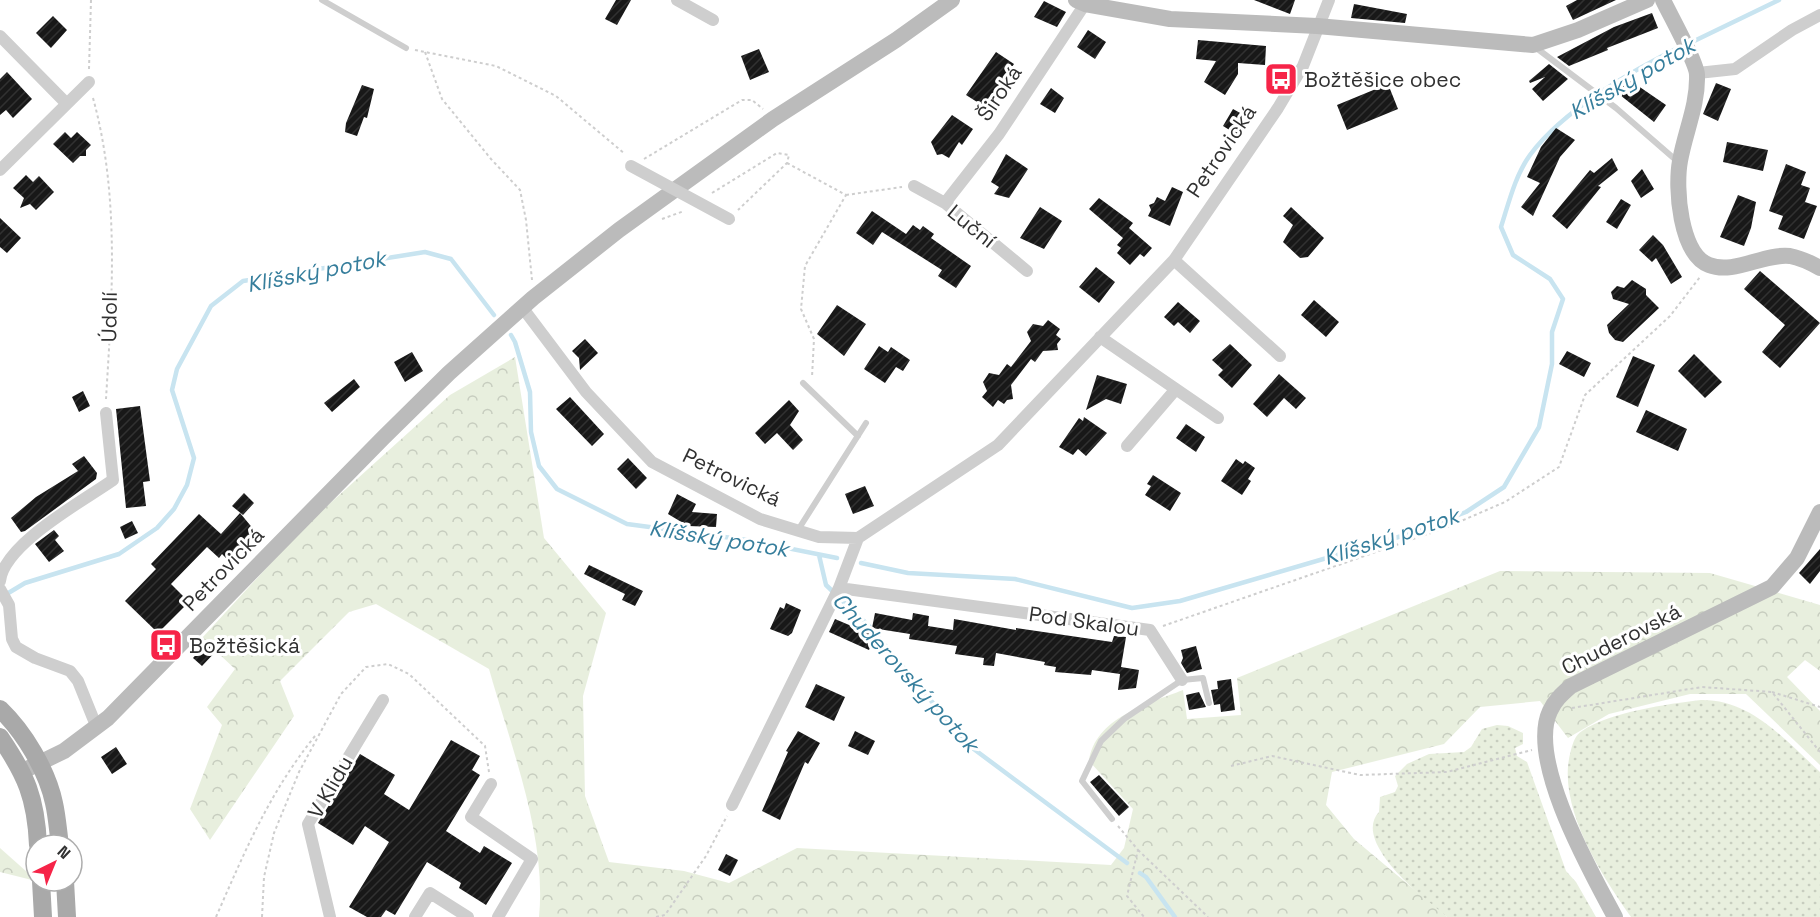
<svg xmlns="http://www.w3.org/2000/svg" width="1820" height="917" font-family="'Space Grotesk',sans-serif">
	<style>
		.grass { fill: url(#grass-dots) }
		.forest { fill: url(#forest-crowns) }
		.lines { fill: none; stroke-linecap: round; stroke-linejoin: round }
		.stream { stroke: #c8e4f0; stroke-width: 4.5 }
		.building { fill: url(#building-hatch) }
		.path { stroke: #cecece; stroke-width: 2; stroke-dasharray: 3 3; stroke-linecap: butt }
		.lane { stroke: #cecece; stroke-width: 6 }
		.street { stroke: #cecece; stroke-width: 12 }
		.secondary { stroke: #bbb; stroke-width: 16 }
		.primary { stroke: #a9a9a9; stroke-width: 18 }
		.street-bridge { stroke: #cecece; stroke-width: 12 }
		.labels { text-anchor: middle; dominant-baseline: central; stroke-width: 6; stroke-linejoin: round; paint-order: stroke }
		.poi-label { font-size: 21px; fill: #313131; stroke: #fff; text-anchor: start }
		.street-label { font-size: 21px; fill: #313131; stroke: #fff }
		.water-label { font-size: 22px; font-style: italic; fill: #367e9c; stroke: #fff }
	</style>
	<defs>
		<pattern id="grass-dots" width="8" height="8" patternUnits="userSpaceOnUse" patternTransform="scale(1.5)"><rect width="8" height="8" fill="#e8efde"/><path d="M2 2h.1M6 6h.1" fill="none" stroke="#c7cdbf" stroke-width="1.8" stroke-linecap="round"/></pattern>
		<pattern id="forest-crowns" width="20" height="18" patternUnits="userSpaceOnUse" patternTransform="scale(1.5)"><rect width="20" height="18" fill="#e8efde"/><path d="M2 6a3 3 0 1 1 6 0M12 15a3 3 0 1 1 6 0" fill="none" stroke="#c7cdbf"/></pattern>
		<pattern id="building-hatch" width="6" height="6" patternUnits="userSpaceOnUse" patternTransform="scale(1.5)"><rect width="6" height="6" fill="#181818"/><path d="M-1 1l2-2M0 6l6-6M5 7l2-2" fill="none" stroke="#313131"/></pattern>
	</defs>
	<rect width="100%" height="100%" fill="#fff"/>
	<path class="grass" d="M1701 700C1751 699 1785 740 1820 772V917H1631C1601 875 1555 804 1571 750 1573 743 1575 735 1582 731 1609 712 1668 704 1701 700Z
		M1497 725 1508 726 1523 733V744L1515 748 1517 756 1527 762 1566 871 1576 882 1596 917H1447C1425 900 1351 842 1379 812L1380 797 1395 792 1398 786 1395 776 1407 764 1429 754 1464 752 1471 747 1482 729Z"/>
	<path class="forest" d="M515 357 544 538 606 613 583 696 585 796 609 862 684 871 729 883 797 848 1111 865 1124 848 1133 809 1089 761C1095 718 1147 704 1183 690L1187 719 1241 715 1237 678 1500 571 1710 573 1820 605V671L1805 660 1787 677 1820 711V765L1746 694H1690L1609 714 1568 738 1540 701 1480 707 1444 744 1332 772 1326 805 1354 839 1447 917H539C547 837 511 747 489 669L376 604 349 612 280 681 294 716 210 840 190 809 222 725 207 707 235 669 202 638 305 526 450 395Z
		M0 848 36 880V881L0 872Z"/>
	<g class="lines">
		<path class="stream" d="M1690 43 1779 0
			M511 335 515 342 530 392 531 432 539 466 557 489 627 524 747 540 837 558
			M819 555 826 585 869 626 967 744 1127 863
			M861 563 908 573 1015 579 1132 608 1180 601 1412 533 1466 512 1504 487 1539 427 1552 364V332L1563 299 1550 279 1513 255 1501 227C1509 202 1515 176 1530 155 1563 110 1633 70 1682 46
			M5 595 25 583 119 554 157 528 174 509 187 485 194 458 172 390 177 369 211 306 243 281 425 252 451 259 494 315
			M1140 873 1146 877 1175 917"/>
	</g>
	<path class="building" d="M616 0H631L617 25 605 19Z
		M1254 0H1295L1290 14Z
		M1577 0H1616L1573 20 1566 6Z
		M1044 1 1066 12 1057 27 1034 17Z
		M1354 4 1407 14 1405 23 1351 18Z
		M1652 13 1658 28 1607 48 1608 50 1569 66 1557 57 1614 27Z
		M53 16 67 30 51 48 36 33Z
		M1088 30 1106 42 1095 59 1077 47Z
		M1198 40 1266 46 1265 65 1238 63V74L1225 95 1204 82 1216 61 1196 59Z
		M759 49 769 72 750 80 741 56Z
		M996 52 1014 64 985 107 966 95Z
		M1549 64 1568 79 1543 101 1532 89 1545 77 1530 83 1529 81Z
		M7 72 32 99 13 118 6 110 0 115V79Z
		M1631 81 1666 105 1654 122 1615 91Z
		M1716 83 1731 89 1718 121 1703 114Z
		M1388 84 1398 109 1347 130 1337 105Z
		M362 85 374 89 367 118 364 117 357 136 345 132 346 123Z
		M1051 88 1064 98 1055 113 1040 104Z
		M1233 109 1251 119 1241 137 1223 126Z
		M952 115 973 129 962 145 959 142 949 158 942 154 937 155 931 142Z
		M1556 128 1575 140 1560 157 1533 216 1521 207 1540 183 1527 177 1541 147Z
		M65 132 71 138 77 132 91 145 86 150V156H80L73 163 53 144Z
		M1727 142 1768 150 1763 171 1723 162Z
		M1006 154 1028 169 1009 198 994 194 999 187 991 182Z
		M1612 158 1618 170 1598 186 1601 187 1567 229 1552 216 1590 170 1594 173Z
		M1786 164 1806 172 1801 185 1810 188 1805 202 1817 206 1804 239 1778 229 1783 216 1769 211Z
		M1642 169 1654 189 1641 198 1631 181Z
		M26 175 33 182 39 176 54 192 36 210 30 204 20 208 24 198 13 188Z
		M1172 187 1183 192 1170 226 1148 216 1151 210 1149 205 1154 203 1157 197 1165 201Z
		M1738 195 1756 202 1751 228 1744 246 1720 237Z
		M1099 198 1133 223 1129 228 1152 248 1144 257 1140 254 1130 265 1117 253 1121 248 1117 245 1123 238 1089 209Z
		M1621 199 1631 205 1617 229 1606 222Z
		M1040 207 1062 221 1044 249 1020 238Z
		M1291 207 1324 238 1308 257 1300 258 1283 242 1293 225 1283 216Z
		M872 211 906 234 913 225 920 230 923 226 934 234 931 238 971 266 956 288 938 276 942 270 882 232 873 245 856 233Z
		M0 218 21 238 7 253 0 247Z
		M1653 235 1663 245 1682 277 1671 284 1656 258 1652 262 1639 250Z
		M1096 267 1115 282 1099 303 1079 287Z
		M1760 271 1820 323 1780 368 1762 352 1785 325 1744 289Z
		M1632 280 1646 289V295L1659 308 1623 342 1615 340 1609 333 1607 325 1629 304 1613 299 1611 292 1617 286 1624 288Z
		M1314 300 1339 322 1326 337 1301 315Z
		M1178 302 1200 321 1190 333 1178 322 1174 326 1164 317Z
		M837 305 866 324 844 356 817 334Z
		M1048 320 1060 329 1056 335 1061 339 1057 344 1058 350 1043 351 1035 362 1031 359 1011 385 1013 399 1007 400 1004 404 998 400 993 407 982 397 987 391 983 382 989 373 999 375 1007 364 1011 367 1031 341 1027 332 1033 324 1043 326Z
		M585 339 598 353 580 370 579 358 572 351Z
		M1230 344 1252 365 1232 388 1218 375 1223 370 1212 360Z
		M879 346 888 352 891 347 910 360 903 371 896 367 885 383 864 369Z
		M1567 351 1591 363 1584 377 1559 364Z
		M412 352 423 371 405 382 394 362Z
		M1694 354 1722 382 1705 398 1678 371Z
		M1633 356 1655 365 1638 407 1616 397Z
		M1279 374 1306 398 1296 409 1284 398 1267 417 1253 404Z
		M1097 375 1127 384 1121 404 1106 399 1086 410Z
		M354 379 360 387 332 412 324 403Z
		M83 391 90 406 79 412 72 397Z
		M570 397 604 434 592 446 556 409Z
		M789 400 799 411 790 425 803 440 793 450 777 433 765 444 755 433Z
		M140 406 150 481 143 482 146 506 126 508 116 409Z
		M1646 410 1687 429 1678 451 1636 432Z
		M1084 417 1107 433 1086 456 1078 449 1073 455 1059 447 1079 418 1083 421Z
		M1186 424 1205 437 1196 452 1176 438Z
		M84 456 97 473 96 479 25 531 21 532 11 518 36 497 78 471 72 464Z
		M628 458 647 478 636 489 617 469Z
		M1236 459 1243 464 1245 461 1255 468 1248 479 1251 481 1242 495 1221 481Z
		M1153 475 1181 493 1170 511 1145 495 1151 486 1147 484Z
		M865 486 874 506 853 514 845 494Z
		M244 493 254 503 243 515 232 506Z
		M677 494 696 504 692 512 717 514 716 527 688 526 668 514Z
		M240 513 255 531 228 560 222 554 219 558 207 547 171 584 189 602 158 633 125 601 156 569 151 564 199 514 221 534Z
		M132 521 138 533 125 539 120 527Z
		M54 530 59 536 55 540 64 551 49 562 35 544Z
		M1820 549V571L1810 584 1799 573Z
		M589 565 643 591 635 606 622 600 625 594 584 574Z
		M786 603 801 610 792 633 788 636 770 629 780 607 784 609Z
		M875 613 912 620 913 613 929 616 928 626 953 630 954 619 1016 630V628L1112 642 1114 636 1126 637 1121 667 1139 670 1136 688 1118 690 1120 674 1092 670 1091 675 1055 672 1056 667 1044 665 1045 662 996 653 994 666 983 665 984 658 955 654 957 646 909 639 910 634 872 628Z
		M835 619 875 636 869 650 829 632Z
		M208 641H213L220 647 202 666 193 658Z
		M1196 646 1202 669 1187 673 1181 663 1183 658 1181 650Z
		M1231 679 1235 710 1221 712 1220 704 1214 705 1211 690 1218 689 1217 681Z
		M816 684 845 697 834 721 805 707Z
		M1199 692 1206 707 1189 710 1186 695Z
		M798 731 820 743 808 764 805 762 780 820 762 811 788 752 786 751Z
		M855 731 875 741 868 755 848 746Z
		M451 740 480 756 472 770 480 775 446 831 480 853 484 846 512 863 486 905 459 888 461 883 427 862 395 915 386 910 381 917H367L349 907 389 842 365 826 353 845 318 823 360 754 395 775 384 794 409 810Z
		M116 747 127 764 112 774 101 757Z
		M1099 775 1129 807 1119 816 1090 782Z
		M726 854 738 860 730 876 718 870Z"/>
	<g class="lines">
		<path class="path" d="M415 50 496 66 556 96 625 154
			M425 52 442 99 491 159 520 190 526 220 532 280
			M89 69 91 0
			M93 98C120 196 112 299 106 399
			M644 159 742 100H752L763 109
			M787 163 846 195 805 266 801 309 814 339 812 377
			M712 193 777 153 789 155 787 163 738 210
			M846 195 902 187
			M662 219 684 211
			M1163 626 1445 528 1505 502 1559 467 1585 395 1670 316 1700 277
			M1772 692 1820 707
			M1572 708 1702 687 1772 692 1820 752
			M1231 766 1272 756 1360 775 1447 772 1532 750
			M1118 826 1138 850 1127 896 1144 917
			M1138 850 1208 917
			M216 917C245 851 269 793 315 736
			M262 917 264 877 274 833 299 772 341 694 366 667 388 664 409 674 485 746 489 772
			M656 917 665 915 706 856 727 816"/>
		<path class="lane" d="M322 0 406 48
			M1535 47 1616 108 1677 161
			M803 383 858 436
			M798 530 866 423
			M1112 819 1082 781 1101 741 1124 719 1182 680 1203 678 1209 703"/>
		<path class="street" d="M677 0 713 20
			M0 36 66 103
			M1698 73 1735 69 1792 30 1820 15
			M0 170 89 82
			M914 186 945 203 1027 271
			M945 203 999 134 1085 4
			M1174 260 1280 356
			M522 307 586 392 652 462 760 519 819 537 858 538 998 445 1174 260 1278 108 1303 66 1329 0
			M1100 337 1218 418
			M1127 446 1176 389
			M0 581C4 544 83 501 113 480L106 413
			M839 588 1150 630 1182 680
			M0 589 9 605 12 639 16 647 35 658 70 671 78 681 97 728
			M491 784 471 817 532 859 498 917
			M732 805 839 588 858 538
			M330 917 308 824 383 700
			M415 917 430 893 468 917"/>
		<path class="secondary" d="M1076 0 1085 4 1170 19 1317 26 1533 45 1578 30 1647 0
			M1663 0C1670 15 1697 63 1697 75 1698 105 1685 132 1680 161 1675 188 1680 254 1709 265 1734 275 1764 253 1790 256 1801 258 1811 263 1820 268
			M23 771 64 751 108 718 383 438 449 373 533 298 619 230 773 119 896 40 952 0
			M1615 917C1591 872 1527 760 1550 711 1555 700 1562 694 1571 686L1772 587 1797 558 1820 512"/>
		<path class="primary" d="M0 709C24 732 47 770 54 803 57 816 58 831 60 845
			M0 737C26 775 36 798 38 845
			M41 881 43 917
			M65 881 67 917"/>
		<path class="street-bridge" d="M631 166 729 219"/>
	</g>
	<defs>
		<g id="bus-square" transform="scale(1.725)"><rect x="-9" y="-9" width="18" height="18" rx="4" fill="#f62448" stroke="#fff"/><path d="M-5-6H5V4H4V6H2V4H-2V6H-4V4H-5ZM-3.5-4V0h7V-4ZM-3.5 1.2v1.5H-2V1.2ZM2 1.2v1.5H3.5V1.2Z" fill="#fff"/></g>
	</defs>
	<g fill-rule="evenodd">
		<use href="#bus-square" x="1281" y="79"/>
		<use href="#bus-square" x="166" y="645"/>
	</g>
	<g class="labels">
		<g class="poi-label">
			<text x="1304" y="79">Božtěšice obec</text>
			<text x="189" y="645">Božtěšická</text>
		</g>
		<g class="street-label">
			<text transform="translate(999 93) rotate(-56)">Široká</text>
			<text transform="translate(1221 151) rotate(-56)">Petrovická</text>
			<text transform="translate(972 226) rotate(39)">Luční</text>
			<text transform="translate(109 317) rotate(-89)">Údolí</text>
			<text transform="translate(732 477) rotate(26)">Petrovická</text>
			<text transform="translate(223 569) rotate(-46)">Petrovická</text>
			<text transform="translate(1084 621) rotate(8)">Pod Skalou</text>
			<text transform="translate(1621 639) rotate(-27)">Chuderovská</text>
			<text transform="translate(330 787) rotate(-60)">V Klidu</text>
		</g>
		<g class="water-label">
			<text transform="translate(1632 78) rotate(-30)">Klíšský potok</text>
			<text transform="translate(316 271) rotate(-11)">Klíšský potok</text>
			<text transform="translate(1391 536) rotate(-18)">Klíšský potok</text>
			<text transform="translate(719 538) rotate(9)">Klíšský potok</text>
			<text transform="translate(906 672) rotate(48)">Chuderovský potok</text>
		</g>
	</g>
	<g transform="translate(54 863) rotate(43)"><circle r="28" fill="#ffffff" stroke="#adadad" stroke-width="1.5"/>
	<path d="M0-4.5L10 22L0 15L-10 22Z" fill="#f62448"/>
	<text y="-9" font-size="16" font-weight="bold" text-anchor="middle" fill="#313131">N</text>
	</g>
</svg>
